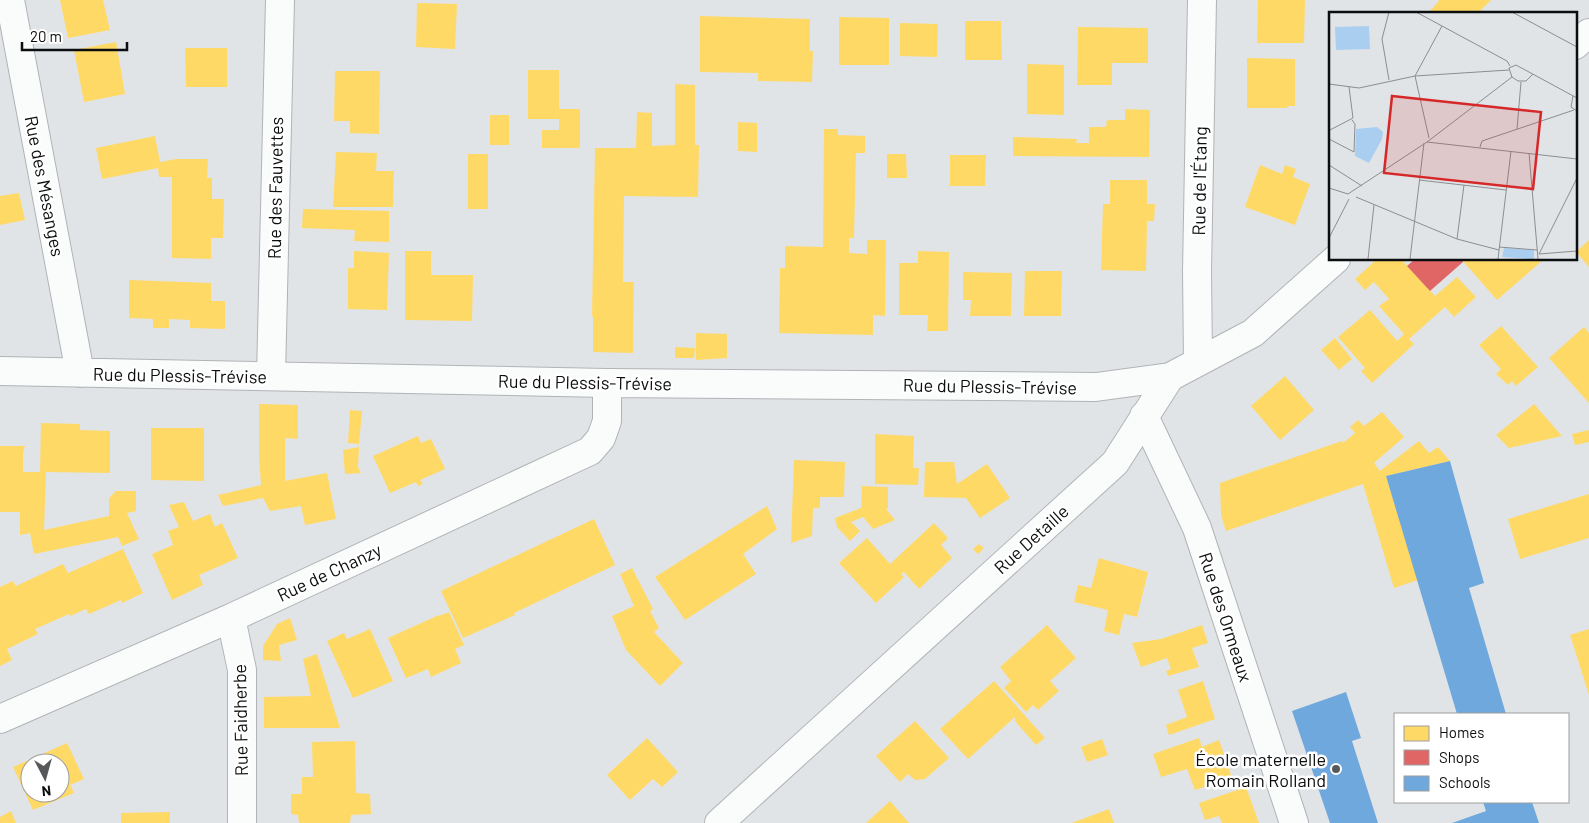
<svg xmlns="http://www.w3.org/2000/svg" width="1589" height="823" font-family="Barlow,sans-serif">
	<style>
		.homes { fill: #ffd966; fill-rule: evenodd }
		.shops { fill: #e06666 }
		.schools { fill: #6fa8dc }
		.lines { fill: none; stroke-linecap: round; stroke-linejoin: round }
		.minor-casing { stroke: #b1b3b6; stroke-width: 30 }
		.minor { stroke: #fafbfb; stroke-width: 28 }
		.poi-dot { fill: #56585a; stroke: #fff; stroke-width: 2 }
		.labels { text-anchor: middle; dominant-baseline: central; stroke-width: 5; stroke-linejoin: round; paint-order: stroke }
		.street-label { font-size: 18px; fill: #0b0d0e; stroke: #fff }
		.poi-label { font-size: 18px; fill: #0b0d0e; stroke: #fff; text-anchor: end }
		.inset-road { fill: none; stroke: #8b8e90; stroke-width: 1 }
		.view { fill: #d62828; fill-opacity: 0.15; stroke: #d62828; stroke-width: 2.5 }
		.inset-edge { fill: none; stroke: #0b0d0e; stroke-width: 2.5 }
	</style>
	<rect width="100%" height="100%" fill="#e1e4e7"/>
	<path class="homes" d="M60 0H103L110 30 68 38Z
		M1258 0H1305L1304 43H1257Z
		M1438 0H1491L1477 14 1473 10 1468 14H1431L1429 12 1439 1Z
		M417 3 457 4 455 49 416 47Z
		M700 16 810 19V51H813L812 82 758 81V73L700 72Z
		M839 17 889 18V65H839Z
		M965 21H1001L1002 60H965Z
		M900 23 938 24 937 57 900 56Z
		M1078 27 1148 28V63H1112V85H1077Z
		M116 42 125 94 84 102 74 50Z
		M185 48H227V87H186Z
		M1247 58 1295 59V106H1287L1288 108H1247Z
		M1027 64 1064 65V115L1027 114Z
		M528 70H559V109H580V148H542V130H559V119H528Z
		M335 71H380L379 134 350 133V121H334Z
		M675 84 695 85V145H699L698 197 624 196 623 282H634L633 353 593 352V317L592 316 595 148H636L637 112 652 113V146L675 145Z
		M1125 109 1150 110 1149 157 1013 156V137L1077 139 1076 143H1089V127H1106L1107 120H1125Z
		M490 115H509V145H490Z
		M738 122 757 123V152L738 151Z
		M824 129H838V135L865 136V153H856L854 238H849V253L867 254V240H886L885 316 873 315V335L779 333 780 268H785V246L823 247Z
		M155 136 160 162 176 159H208L207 178H212V199H224L223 238H211V259L172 258V177H159L158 168 102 179 96 148Z
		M336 152 377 153 376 171H394L393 207H333Z
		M468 154H488V209H468Z
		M887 154H906L907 178H887Z
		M950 155H986L985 186H950Z
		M1260 165 1282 174 1285 165 1296 169 1293 177 1310 184 1295 225 1245 207Z
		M1110 180H1147V204H1155L1154 221H1147L1146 271 1101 270 1103 204H1110Z
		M19 193 25 220 0 225V196Z
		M303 209 389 211V242L354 241 355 230 302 228Z
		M1589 240V267L1576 252Z
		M354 251 389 253 387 310 348 309V268H354Z
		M405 251H431V275H473L472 321 405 320Z
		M918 251 949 252 948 331H927L928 315H899V263H918Z
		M1377 259H1401L1435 296 1457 277 1476 297 1454 317 1445 307 1409 339 1414 344 1372 383 1361 371 1365 368 1338 337 1370 310 1397 341 1404 334 1379 306 1389 299 1374 282 1365 290 1355 279Z
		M1461 259H1544L1497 300Z
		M1025 271H1062L1061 316H1024Z
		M963 272 1012 273 1011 316H970L971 300H963Z
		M129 280 211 283V301H225V329L190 328V320L169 319V328H153V319L129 318Z
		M1501 326 1538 367 1516 386 1512 381 1508 385 1496 374 1501 369 1479 345Z
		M1584 327 1589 333V403L1549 358Z
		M696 333 727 334V358L696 360Z
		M1335 338 1352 359 1339 370 1321 350Z
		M675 347 695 348 694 358H675Z
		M1285 376 1314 410 1280 440 1251 406Z
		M259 404 298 405V439L285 438V481L327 473 336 519 305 525 301 506 270 511 263 498 223 506 218 495 261 485 259 456Z
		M1534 404 1562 436 1509 448 1496 435Z
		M350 410 362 411 359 444 348 443Z
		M1382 412 1404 437 1374 463 1380 471 1419 441 1429 453 1438 447 1450 461 1386 476 1418 580 1394 588 1363 484 1226 531 1221 515 1220 483 1342 441 1343 443 1355 433 1350 427 1358 420 1364 426Z
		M41 423 80 424V430L110 431V473L46 472 44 530 109 516V498L116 491H136V511L127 513 139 539 122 546 118 537 34 554 30 533 20 535V512H0V446H25L23 452V472H40Z
		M151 428H204V481L151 480Z
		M1589 430V442L1575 445 1572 434Z
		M875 434 914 436 913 468H919L918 485 875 484Z
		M418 436 421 443 431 439 445 469 420 480 423 484 418 486 416 482 390 493 373 456Z
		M359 447 358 467 361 473 345 474 343 450Z
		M794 460 845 462 844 497H820V508H813L812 536 791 543Z
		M925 462H954L957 484 987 464 1010 498 980 518 966 498 924 497Z
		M862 486 888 487V508L886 509 895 520 873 529 863 517 851 522 860 531 850 541 837 527 835 518 861 508Z
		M1589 494V538L1520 559 1508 519Z
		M184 502 193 521 210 514 215 527 222 523 238 558 199 575 203 585 172 600 152 554 173 545 168 531 179 527 169 505Z
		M767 506 777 529 743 554 756 574 685 620 655 577Z
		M594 519 615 565 514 613 515 615 463 638 441 591Z
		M934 523 948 538 941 545 952 558 919 589 904 572 901 574 904 577 876 603 839 563 867 538 890 564Z
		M979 544 984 548 978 554 973 549Z
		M123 549 143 593 122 603 121 600 89 614 86 609 70 616 69 614 35 629 38 634 7 649 12 660 0 666V587L13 581 16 586 63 564 68 573Z
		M1099 558 1148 572 1137 617 1124 614 1119 635 1104 631 1108 610 1074 602 1078 585 1091 588Z
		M632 568 653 609 650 611 659 628 654 632 683 663 660 686 626 650 612 616 634 606 620 574Z
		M449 612 464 645 455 649 461 663 431 677 428 669 406 678 388 638 439 615V616Z
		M290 618 297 640 279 645 281 661 263 660V646L277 624Z
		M1047 625 1076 658 1050 681 1059 691 1038 710 1033 705 1026 712 1004 688 1011 681 1000 667Z
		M1202 625 1208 643 1192 648 1199 667 1168 676 1166 671 1171 669 1167 658 1141 667 1132 643 1161 639Z
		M370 629 393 681 353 698 327 641 344 633 347 639Z
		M1589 629V695L1570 635Z
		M317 654 340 728H264V697L311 696 303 659Z
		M994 681 1045 738 1036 745 1015 721V717L968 759 940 729Z
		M1203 681 1215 719 1169 735 1166 725 1187 717 1178 690Z
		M915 721 949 758 925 779 915 780 908 774 900 782 876 756Z
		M647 738 678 772 662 787 653 779 630 800 607 775Z
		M1199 738 1202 747 1219 740 1232 778 1195 790 1187 769 1161 777 1153 754Z
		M1102 739 1108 755 1087 762 1081 747Z
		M355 741 356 793 370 794 371 814 351 815 350 823H299L298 815 291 814V794H302V777H313L312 742Z
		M67 743 84 779 70 785 74 793 33 810 13 767ZM30 763H60V793H30Z
		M1246 787 1259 823H1222L1219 816 1205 820 1199 803Z
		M890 801 909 823H866Z
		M1109 809 1114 823H1071L1080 820Z
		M11 811 16 823H0V817Z
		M170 812V823H121V813Z"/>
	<path class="shops" d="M1415 259H1461L1463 262 1430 291 1407 266Z"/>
	<path class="schools" d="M1450 461 1484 583 1469 588 1506 714H1457L1386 476Z
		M1346 692 1361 738 1352 741 1378 823H1330L1292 711Z
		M1483 802H1532L1539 823H1452L1486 811Z"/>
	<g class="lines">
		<g class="minor-casing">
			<path id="minor" d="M10 0 80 373
				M1575 45 1589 33
				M1198 362 1197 271 1202 0
				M0 371 607 383 1096 387 1170 377
				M271 376 280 0
				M1144 416 1197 528 1294 823
				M231 618 242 670V823
				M0 719 231 618 590 451 601 438 607 421V383
				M719 823 1115 463 1170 377 1253 333 1336 259"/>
		</g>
		<use href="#minor" class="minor"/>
	</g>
	<circle class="poi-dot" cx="1336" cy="769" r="5"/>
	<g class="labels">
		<g class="street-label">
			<text transform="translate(1199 181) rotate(-89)">Rue de l'Étang</text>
			<text transform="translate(45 186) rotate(79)">Rue des Mésanges</text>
			<text transform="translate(275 188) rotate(-89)">Rue des Fauvettes</text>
			<text transform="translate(180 375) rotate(1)">Rue du Plessis-Trévise</text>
			<text transform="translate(585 382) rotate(1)">Rue du Plessis-Trévise</text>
			<text transform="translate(990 386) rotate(1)">Rue du Plessis-Trévise</text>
			<text transform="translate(1031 539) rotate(-42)">Rue Detaille</text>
			<text transform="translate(329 572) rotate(-25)">Rue de Chanzy</text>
			<text transform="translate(1226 617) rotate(72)">Rue des Ormeaux</text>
			<text transform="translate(240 720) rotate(-91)">Rue Faidherbe</text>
		</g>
		<g class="poi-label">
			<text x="1326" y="759">École maternelle<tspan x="1326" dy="21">Romain Rolland</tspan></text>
		</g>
	</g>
	<g transform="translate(1329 12)">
		<rect width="248" height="248" fill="#e1e4e7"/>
		<path d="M40 14 41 37 7 38 6 15ZM48 115 54 120 53 127 40 151 26 144 27 117ZM175 236 205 238V247L173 245Z" fill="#a9cef0"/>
		<path class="inset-road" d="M87 0 178 49 181 54M183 0 248 35M204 62 197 69H189L183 65 180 56 187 53 248 86M86 64 100 126M86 64 113 14M60 68 53 27 60 0M0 72 30 76 86 64 180 58M244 84 242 95 248 99M188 117 192 70M1 118 24 106 20 75M0 127 25 140 26 112 23 108M98 130 248 147M151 135 153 129 245 98M200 141 209 247M0 153 33 174M90 168 177 178M0 176 19 182M19 182 98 130 183 65M27 185 128 227 170 238M0 226 20 187M128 227 135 173M170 235 208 238M210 242 248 166M210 242 248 239M39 247 45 193M81 247 95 131M169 247 182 139"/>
		<path class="view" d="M63 84 212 100 204 177 55 161Z"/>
		<rect width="248" height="248" class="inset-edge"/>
	</g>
	<rect x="1394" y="713" width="175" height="90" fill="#ffffff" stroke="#9d9e9f"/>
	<rect x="1404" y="726" width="25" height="15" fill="#ffd966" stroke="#9d9e9f"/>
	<text x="1439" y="738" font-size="15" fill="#0b0d0e">Homes</text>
	<rect x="1404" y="750" width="25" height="15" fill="#e06666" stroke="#9d9e9f"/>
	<text x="1439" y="763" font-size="15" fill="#0b0d0e">Shops</text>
	<rect x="1404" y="776" width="25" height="15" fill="#6fa8dc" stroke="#9d9e9f"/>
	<text x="1439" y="788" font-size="15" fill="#0b0d0e">Schools</text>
	<g transform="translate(45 778) rotate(174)"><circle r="24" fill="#ffffff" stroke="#9d9e9f"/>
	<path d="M0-4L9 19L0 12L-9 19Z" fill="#56585a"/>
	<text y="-8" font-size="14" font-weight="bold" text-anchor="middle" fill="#0b0d0e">N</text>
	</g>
	<path d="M22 42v8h105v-8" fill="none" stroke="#0b0d0e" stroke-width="2.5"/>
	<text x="30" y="42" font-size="15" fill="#0b0d0e" stroke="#ffffff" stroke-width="4" paint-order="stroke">20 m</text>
</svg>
